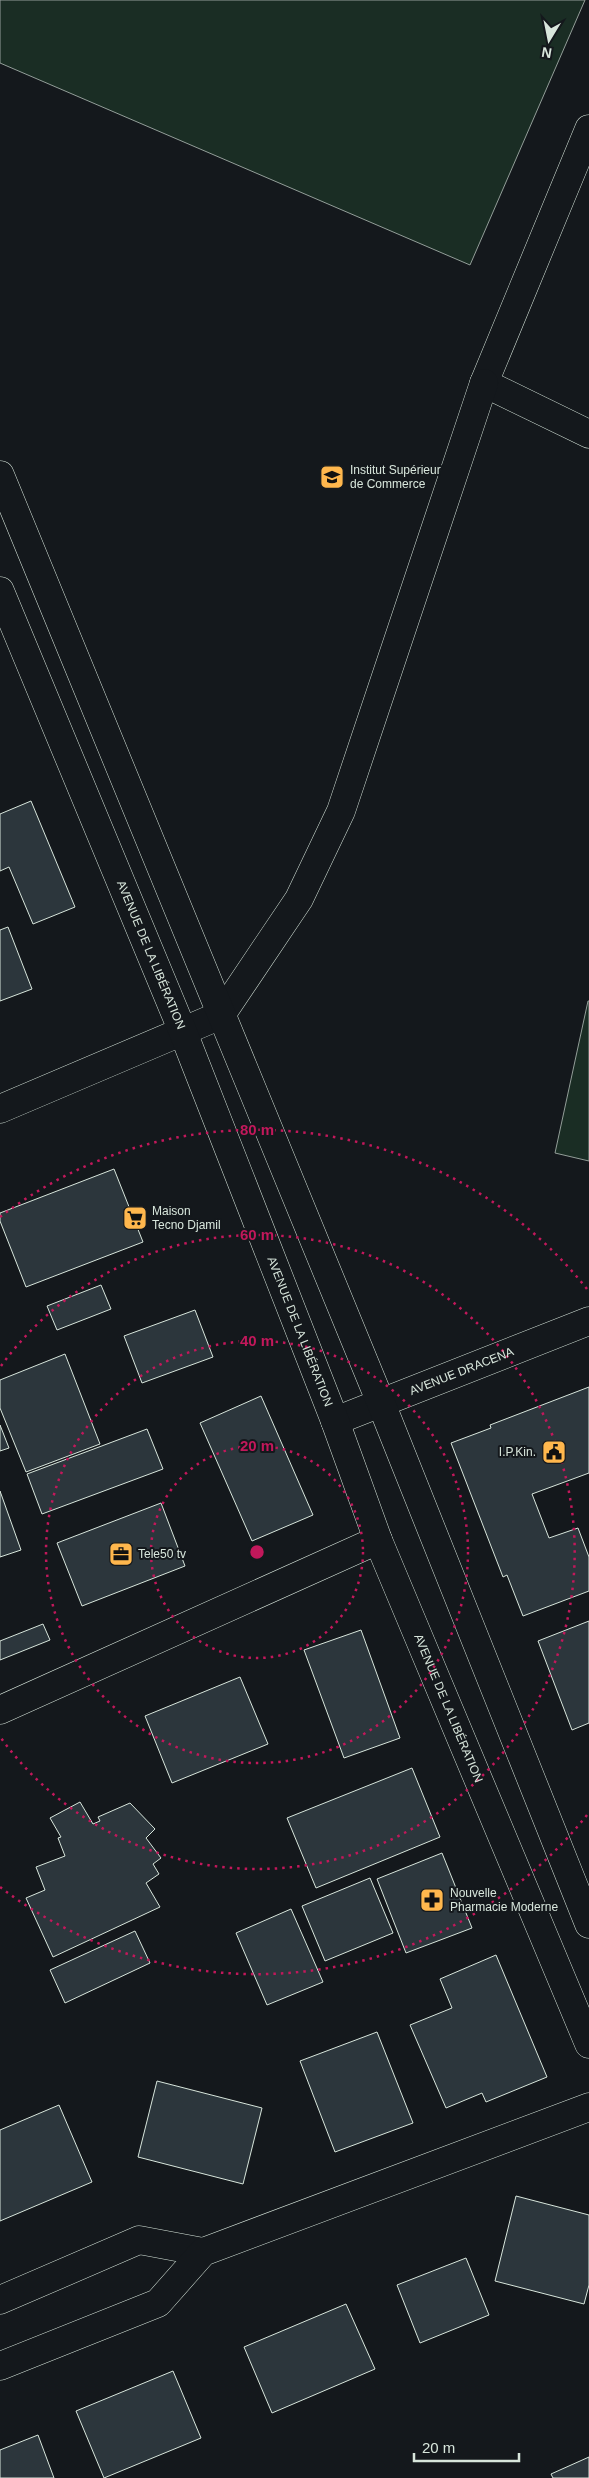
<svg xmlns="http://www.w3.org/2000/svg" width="589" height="2478" font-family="Helvetica,sans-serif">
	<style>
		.green { fill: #1a2d24; stroke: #939e99 }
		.building { fill: #2c363c; stroke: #d8e6dc }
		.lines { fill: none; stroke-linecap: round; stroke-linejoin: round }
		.minor-casing { stroke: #d8e6dc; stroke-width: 29 }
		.major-casing { stroke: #d8e6dc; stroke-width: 29 }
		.minor { stroke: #14181c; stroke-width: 28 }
		.major { stroke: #14181c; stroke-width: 28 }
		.ring { fill: none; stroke: #c2185b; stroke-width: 2.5; stroke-dasharray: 2.5 5 }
		.labels { text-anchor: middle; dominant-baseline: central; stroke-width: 4; stroke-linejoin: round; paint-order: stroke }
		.poi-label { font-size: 12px; fill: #d8e6dc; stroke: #14181c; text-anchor: start }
		.street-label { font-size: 12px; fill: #d8e6dc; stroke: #14181c }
		.centre { fill: #c2185b; stroke: #14181c; stroke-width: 2.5 }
		.ring-label { font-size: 15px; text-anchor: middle; font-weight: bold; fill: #c2185b; stroke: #14181c; stroke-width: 4; stroke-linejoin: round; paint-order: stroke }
	</style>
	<rect width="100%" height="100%" fill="#14181c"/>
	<path class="green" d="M0 0H585L470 265 0 63Z
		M588 1001H589V1161L555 1153Z"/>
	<path class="building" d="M31 801 75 907 33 924 9 867 0 871V814Z
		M8 927 32 989 0 1001V930Z
		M114 1169 143 1242 26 1287 0 1221V1213Z
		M101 1285 111 1309 57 1330 47 1306Z
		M195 1310 213 1357 142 1383 124 1336Z
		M65 1354 100 1444 26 1472 0 1408V1380Z
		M589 1387V1473L532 1494 549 1538 578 1528 589 1557V1591L523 1616 507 1575 503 1577 451 1443 491 1428 490 1425Z
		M261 1396 313 1515 252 1541 200 1423Z
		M0 1425 9 1448 0 1451Z
		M147 1429 163 1469 42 1514 27 1474Z
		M0 1491 21 1550 0 1557Z
		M161 1503 185 1566 82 1606 57 1543Z
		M589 1621V1723L572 1730 538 1641Z
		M43 1624 50 1640 0 1660V1641Z
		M361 1630 400 1738 344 1758 304 1650Z
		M240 1677 268 1744 172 1783 145 1716Z
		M412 1768 440 1837 316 1888 287 1818Z
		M80 1802 93 1824 100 1821 98 1817 130 1803 155 1829 146 1838 161 1858 153 1864 159 1874 146 1883 160 1907 53 1957 26 1898 45 1890 36 1867 65 1856 58 1838 61 1837 50 1818Z
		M442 1853 472 1928 406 1953 377 1879Z
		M370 1878 393 1933 325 1961 302 1906Z
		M291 1909 323 1982 267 2005 236 1933Z
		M135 1931 150 1963 65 2003 50 1970Z
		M496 1955 547 2077 486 2102 482 2093 446 2108 410 2025 452 2008 440 1979Z
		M377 2032 413 2123 335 2152 300 2061Z
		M157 2081 262 2108 243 2184 138 2157Z
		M59 2105 92 2182 0 2221V2130Z
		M516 2196 589 2215V2285L584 2304 495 2281Z
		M466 2258 489 2315 420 2343 397 2285Z
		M346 2304 375 2369 272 2413 244 2347Z
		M173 2371 201 2438 104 2478 76 2411Z
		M38 2435 54 2478H0V2450Z
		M589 2457V2478H553L551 2474Z"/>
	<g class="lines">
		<g class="minor-casing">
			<g id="minor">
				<path d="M589 129 484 383 589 434"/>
				<path d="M0 1109 221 1015 299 899 341 811 484 383"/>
				<path id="s1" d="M335 1421 589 1321"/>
				<path d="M0 1710 378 1540"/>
				<path d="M0 2300 139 2240 203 2252"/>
				<path d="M0 2366 158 2303 203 2252 589 2107"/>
			</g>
		</g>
		<g class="major-casing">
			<g id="major">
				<path d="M0 475 381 1403 589 1924"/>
				<path id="s2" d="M0 591 183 1032 335 1421 378 1540 589 2044"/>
			</g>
		</g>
		<use href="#minor" class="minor"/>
		<use href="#major" class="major"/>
	</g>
	<g class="ring">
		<circle cx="257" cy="1552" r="106"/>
		<circle cx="257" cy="1552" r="211"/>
		<path d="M1 1366A317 317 0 1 1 1 1738"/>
		<path d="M587 1815A422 422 0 0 1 0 1887M0 1217A422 422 0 0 1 587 1289"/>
	</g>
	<defs>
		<g id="university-square" transform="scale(1.25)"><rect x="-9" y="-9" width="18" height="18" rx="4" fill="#ffb74d" stroke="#14181c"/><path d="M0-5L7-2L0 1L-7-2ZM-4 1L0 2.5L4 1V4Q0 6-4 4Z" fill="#111"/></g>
		<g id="supermarket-square" transform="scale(1.25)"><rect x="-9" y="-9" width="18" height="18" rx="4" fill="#ffb74d" stroke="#14181c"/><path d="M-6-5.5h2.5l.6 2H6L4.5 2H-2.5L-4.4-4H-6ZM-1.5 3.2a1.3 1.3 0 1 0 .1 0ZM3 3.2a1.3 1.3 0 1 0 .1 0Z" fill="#111"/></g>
		<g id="civic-square" transform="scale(1.25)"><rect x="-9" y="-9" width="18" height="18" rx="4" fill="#ffb74d" stroke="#14181c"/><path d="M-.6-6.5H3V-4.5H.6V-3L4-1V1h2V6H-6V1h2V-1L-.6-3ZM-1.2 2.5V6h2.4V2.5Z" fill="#111"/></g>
		<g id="office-square" transform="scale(1.25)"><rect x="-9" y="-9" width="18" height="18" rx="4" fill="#ffb74d" stroke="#14181c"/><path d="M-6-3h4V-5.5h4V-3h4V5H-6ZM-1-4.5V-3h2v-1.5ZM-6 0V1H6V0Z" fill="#111"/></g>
		<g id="pharmacy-square" transform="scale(1.25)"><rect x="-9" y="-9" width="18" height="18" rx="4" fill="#ffb74d" stroke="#14181c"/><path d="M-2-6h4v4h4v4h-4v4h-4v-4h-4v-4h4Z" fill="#111"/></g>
	</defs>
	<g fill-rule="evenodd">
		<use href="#university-square" x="332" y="477"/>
		<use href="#supermarket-square" x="135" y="1218"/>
		<use href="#civic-square" x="554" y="1452"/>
		<use href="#office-square" x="121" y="1554"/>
		<use href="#pharmacy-square" x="432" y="1900"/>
	</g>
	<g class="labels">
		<g class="poi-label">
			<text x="350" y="470">Institut Supérieur<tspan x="350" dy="14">de Commerce</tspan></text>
			<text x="152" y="1211">Maison<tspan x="152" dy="14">Tecno Djamil</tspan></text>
			<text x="536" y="1452" text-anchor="end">I.P.Kin.</text>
			<text x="138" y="1554">Tele50 tv</text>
			<text x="450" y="1893">Nouvelle<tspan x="450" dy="14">Pharmacie Moderne</tspan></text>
		</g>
		<g class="street-label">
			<text stroke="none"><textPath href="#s2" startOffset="394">AVENUE DE LA LIBÉRATION</textPath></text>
			<text stroke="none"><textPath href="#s2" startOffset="799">AVENUE DE LA LIBÉRATION</textPath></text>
			<text stroke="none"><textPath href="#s1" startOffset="136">AVENUE DRACENA</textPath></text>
			<text stroke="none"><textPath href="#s2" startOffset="1204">AVENUE DE LA LIBÉRATION</textPath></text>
		</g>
	</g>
	<circle cx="257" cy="1552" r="8" class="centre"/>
	<g class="ring-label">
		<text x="257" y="1135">80 m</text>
		<text x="257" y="1240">60 m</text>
		<text x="257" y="1346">40 m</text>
		<text x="257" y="1451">20 m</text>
	</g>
	<g transform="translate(549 40) rotate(190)" stroke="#14181c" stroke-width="4" paint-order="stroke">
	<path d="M0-4L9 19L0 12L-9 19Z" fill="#d8e6dc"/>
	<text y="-8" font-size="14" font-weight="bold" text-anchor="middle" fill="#d8e6dc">N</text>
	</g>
	<path d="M414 2453v8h105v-8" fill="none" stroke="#d8e6dc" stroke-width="2.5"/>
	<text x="422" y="2453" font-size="15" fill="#d8e6dc" stroke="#14181c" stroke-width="4" paint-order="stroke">20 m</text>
</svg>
